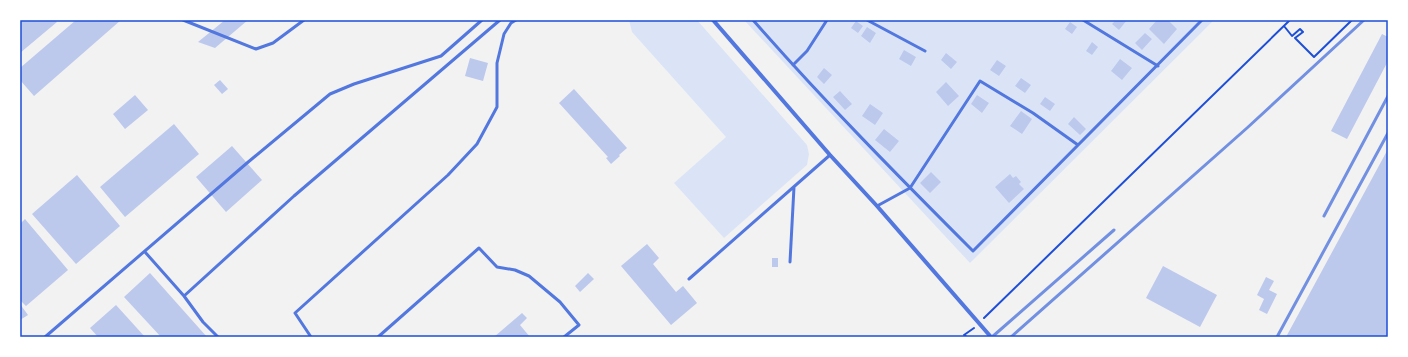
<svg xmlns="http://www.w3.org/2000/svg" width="1408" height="357" font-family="Mulish,sans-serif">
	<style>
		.green { fill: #dbe4f7 }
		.building { fill: #bdc9ec }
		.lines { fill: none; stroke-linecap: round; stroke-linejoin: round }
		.path { stroke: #1d4ed8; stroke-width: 2 }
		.service { stroke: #5277de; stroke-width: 3 }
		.minor { stroke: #5277de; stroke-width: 4 }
		.rail { stroke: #7290e2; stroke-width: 3 }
		.neatline { fill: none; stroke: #1d4ed8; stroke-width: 1.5 }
	</style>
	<rect width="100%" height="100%" fill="#f2f2f2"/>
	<path class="green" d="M629 20H697L807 145 809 154 807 165 724 238 674 183 726 137 632 32Z
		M744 20H1214L970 263Z"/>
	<path class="building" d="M20 20H55L57 22 20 53Z
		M76 20H121L34 96 20 80V68Z
		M225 20H248L215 48 198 42Z
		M1116 20H1127L1119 30 1112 24Z
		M1157 20H1168L1177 29 1164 44 1149 29Z
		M856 21 863 26 858 33 851 28Z
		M1070 22 1077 27 1072 34 1065 29Z
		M867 27 876 33 870 43 861 36Z
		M1145 33 1152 39 1142 50 1135 43Z
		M1382 34 1388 37V61L1347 139 1331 131Z
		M1092 42 1098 47 1092 55 1086 51Z
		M904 50 916 57 911 66 899 59Z
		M946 53 957 62 951 69 941 60Z
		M470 58 488 63 483 81 465 76Z
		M1120 59 1132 68 1122 80 1111 71Z
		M997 60 1006 66 999 76 990 70Z
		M824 68 832 75 824 84 817 77Z
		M1021 78 1031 85 1025 93 1015 86Z
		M220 80 228 89 222 94 214 85Z
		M946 82 959 96 948 106 936 92Z
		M574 89 627 148 619 155 620 156 611 164 606 158 608 157 559 103Z
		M840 91 852 104 845 110 833 97Z
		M135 95 148 110 125 129 113 114Z
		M977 95 989 103 982 113 971 104Z
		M1045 97 1055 104 1050 111 1040 104Z
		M870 104 883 113 875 125 862 116Z
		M1021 111 1032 119 1022 134 1010 126Z
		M1074 117 1086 129 1080 135 1068 124Z
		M174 124 199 154 125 217 100 187Z
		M884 129 899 141 890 152 875 140Z
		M232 146 262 180 226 212 196 177Z
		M1388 149V337H1286Z
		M931 172 941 182 930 193 920 183Z
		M1010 174 1013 178 1016 176 1021 182 1019 184 1024 189 1009 203 995 187Z
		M77 175 120 226 76 264 32 214Z
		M25 219 68 270 26 306 20 300V224Z
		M647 244 659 258 653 264 676 292 683 286 697 303 671 325 621 266Z
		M772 258H778V267H772Z
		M1163 266 1217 295 1200 327 1146 298Z
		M150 273 207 337H161L124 297Z
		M588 273 594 279 580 292 575 286Z
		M1266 277 1274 281 1269 290 1277 294 1267 314 1259 310 1264 299 1257 295Z
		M20 304 28 315 20 320Z
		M116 305 145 337H98L90 328Z
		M522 313 527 318 520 325 530 337H494Z"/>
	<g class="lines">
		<path class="path" d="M1284 26 1292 36 1300 29 1303 32 1295 38 1314 57 1352 20
			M984 318 1290 20
			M967 337 964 335 974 328"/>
		<path class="service" d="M183 20 256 49 273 43 304 20
			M753 20C823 100 898 176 973 251L1202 20
			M867 20 925 51
			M1083 20 1158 66
			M793 65 807 51 827 20
			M877 206 910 188 980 81 1033 113 1078 145
			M145 252 184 296 203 322 218 337
			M790 262 794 187
			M689 279 830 155
			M184 296 294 196 500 20
			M45 337 247 163 330 94 354 84 441 56 482 20
			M311 337 295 313 448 175 477 144 497 107V63L504 34 511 23 516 20
			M378 337 479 248 497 267 515 270 529 276 560 302 579 325 564 337"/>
		<path class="minor" d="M713 20 830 155 877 206 991 337"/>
		<path class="rail" d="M1324 216 1388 96
			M992 337 1114 230
			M1011 337 1247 128 1364 20
			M1277 337 1388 133"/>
	</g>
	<rect width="1408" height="357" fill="none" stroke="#ffffff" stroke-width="42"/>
	<rect x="21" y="21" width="1366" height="315" class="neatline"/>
</svg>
